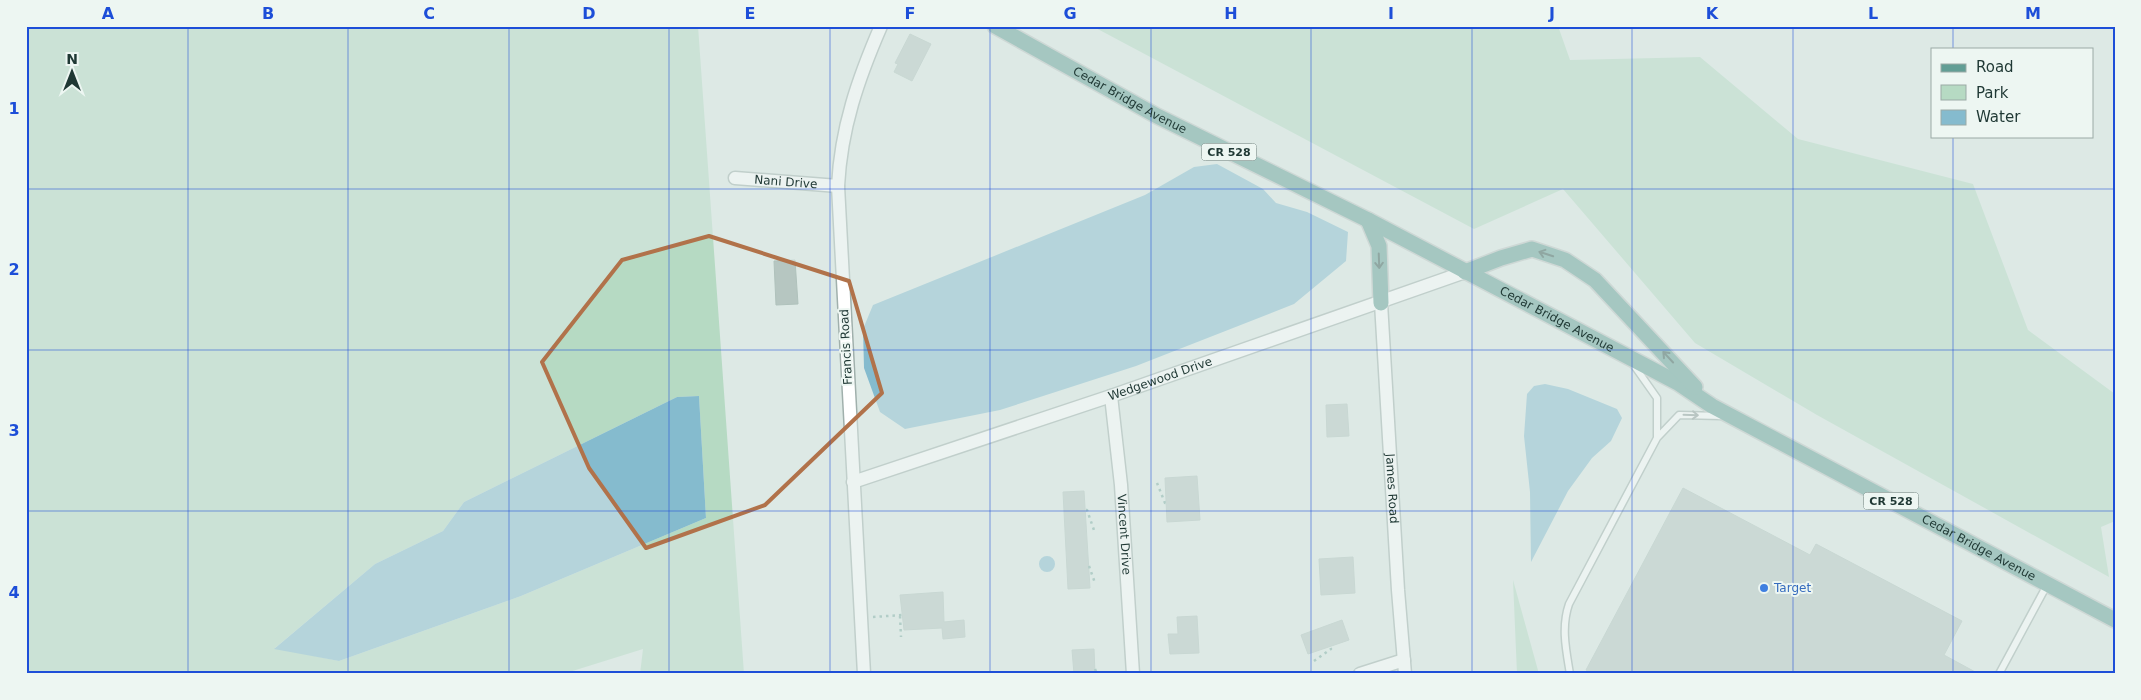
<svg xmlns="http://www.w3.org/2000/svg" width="2141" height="700" font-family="'DejaVu Sans',sans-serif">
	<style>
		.green { fill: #b6dac3; fill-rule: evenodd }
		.water { fill: #85bbce }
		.building { fill: #b6c6c1; stroke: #b0c2bc }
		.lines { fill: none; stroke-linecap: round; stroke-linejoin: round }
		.service-casing { stroke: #a0b0ac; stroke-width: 9 }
		.minor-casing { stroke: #a0b0ac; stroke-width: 15 }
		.primary-casing { stroke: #bcc3c2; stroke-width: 18 }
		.path { stroke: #7eaca3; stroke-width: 2.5; stroke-dasharray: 2.5 4; stroke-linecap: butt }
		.service { stroke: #fff; stroke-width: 6 }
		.minor { stroke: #fff; stroke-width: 12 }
		.primary { stroke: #629e95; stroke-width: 15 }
		.oneway { stroke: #335751 }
		.oneway2 { stroke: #8f9c9a }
		.marked { fill: none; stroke: #b1724a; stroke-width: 4; stroke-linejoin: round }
		.grid { fill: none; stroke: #1d4ed8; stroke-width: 1; stroke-opacity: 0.55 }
		.shop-dot { fill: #3f7fe0; stroke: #edf6f2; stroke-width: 2 }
		.labels { text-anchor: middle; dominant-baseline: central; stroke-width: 4; stroke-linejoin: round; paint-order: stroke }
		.shield { fill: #edf6f2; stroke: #5d716d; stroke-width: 1 }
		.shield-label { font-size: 11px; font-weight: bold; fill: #1f3834 }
		.street-label { font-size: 12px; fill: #1f3834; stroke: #edf6f2 }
		.shop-label { font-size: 12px; fill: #366cbe; stroke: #edf6f2; text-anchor: start }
		.neatline { fill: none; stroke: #1d4ed8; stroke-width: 2 }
		.grid-label { font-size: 16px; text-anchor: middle; font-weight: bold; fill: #1d4ed8 }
	</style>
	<rect width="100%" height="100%" fill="#dde9e5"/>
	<path class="green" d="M26 26H698L744 674H640L643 649 563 674H26ZM699 396 706 518 521 596 339 661 275 648 375 564 443 531 464 502 677 397Z
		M1092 26H1558L1570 60 1700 57 1798 139 1973 184 2028 330 2115 394V521L2101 527 2109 577 1817 415 1695 343 1563 189 1474 229Z
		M1513 580 1539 674H1517Z"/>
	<path class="water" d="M1217 164 1263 189 1276 203 1307 212 1348 232 1346 261 1294 304 1136 366 1000 410 905 429 880 412 864 368 863 329 873 305 1145 195 1194 167Z
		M1545 384 1568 389 1617 409 1622 418 1611 441 1592 458 1568 491 1531 562 1530 492 1524 436 1527 394 1534 386Z
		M699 396 706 518 521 596 339 661 274 649 375 564 443 531 464 502 677 397Z
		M1039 564a8 8 0 1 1 16 0a8 8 0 1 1-16 0Z"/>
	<path class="building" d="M910 34 931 44 912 81 894 72 898 64 895 63Z
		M795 260 798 304 776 305 774 261Z
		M1347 404 1349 436 1327 437 1326 405Z
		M1197 476 1200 520 1167 522 1165 478Z
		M1683 488 1810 555 1816 544 1962 621 1944 655 1979 674H1593L1586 670Z
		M1084 491 1090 588 1068 589 1063 492Z
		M1353 557 1355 593 1321 595 1319 559Z
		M943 592 944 622 964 620 965 637 943 639 942 628 904 630 900 595Z
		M1197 616 1199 653 1170 654 1168 634H1178L1177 617Z
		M1342 620 1349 640 1308 654 1301 635Z
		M1094 649 1095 674H1074L1072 650Z"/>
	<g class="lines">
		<g class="service-casing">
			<path id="service" d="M1633 364 1657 398V438
				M1570 674C1566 650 1561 627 1569 604L1657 438 1679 415 1722 416
				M1999 674 2047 585"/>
		</g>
		<g class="minor-casing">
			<g id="minor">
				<path id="s1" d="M735 178 838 186"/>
				<path id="s2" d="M1381 303 1398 590 1405 674"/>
				<path id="s3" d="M1111 396 1121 485 1133 674"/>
				<path id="s4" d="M853 482 1111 396 1465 272"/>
				<path d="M864 674 838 186C841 128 858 79 881 26"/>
				<path d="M1360 674 1404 660"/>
			</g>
		</g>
		<g class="primary-casing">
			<g id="primary">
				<path id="s5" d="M995 26 1157 116 1368 220 1678 383 1712 406 2115 620"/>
				<path d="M1368 220 1379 246 1381 303"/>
				<path d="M1465 272 1501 258 1532 249 1565 260 1595 280 1695 387"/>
			</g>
		</g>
		<path class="path" d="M1157 483 1165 503H1166
			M1086 510H1087L1095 533
			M1089 566 1095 583
			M900 616 901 637
			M873 617 902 615
			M1314 661 1331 649 1330 647
			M1095 669 1097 674"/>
		<use href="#service" class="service"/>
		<use href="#minor" class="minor"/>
		<use href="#primary" class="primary"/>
	</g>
	<defs><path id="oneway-shaft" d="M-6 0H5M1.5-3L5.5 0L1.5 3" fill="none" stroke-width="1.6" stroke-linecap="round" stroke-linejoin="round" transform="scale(1.25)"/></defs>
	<g class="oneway">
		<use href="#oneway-shaft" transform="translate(1546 254) rotate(-162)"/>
		<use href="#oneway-shaft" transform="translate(1379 261) rotate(88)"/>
		<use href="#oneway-shaft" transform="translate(1668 357) rotate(-133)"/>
	</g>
	<use class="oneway2" href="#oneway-shaft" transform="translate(1691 415) rotate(2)"/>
	<path d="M0 0H2141V700H0ZM709 236 849 281 882 393 765 505 646 548 589 468 542 362 622 260Z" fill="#dde9e5" fill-opacity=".55" fill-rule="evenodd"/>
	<path class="marked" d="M709 236 849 281 882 393 765 505 646 548 589 468 542 362 622 260Z"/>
	<path class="grid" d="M188 26V674M348 26V674M509 26V674M669 26V674M830 26V674M990 26V674M1151 26V674M1311 26V674M1472 26V674M1632 26V674M1793 26V674M1953 26V49M1953 136V674M26 189H2115M26 350H2115M26 511H2115"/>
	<circle class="shop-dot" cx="1764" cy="588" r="5"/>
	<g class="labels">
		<g class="shield">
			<rect x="1201.5" y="143.5" width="55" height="17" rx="4"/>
			<rect x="1863.5" y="492.5" width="55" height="17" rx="4"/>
		</g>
		<g class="shield-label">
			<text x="1229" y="152">CR 528</text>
			<text x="1891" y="501">CR 528</text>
		</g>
		<g class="street-label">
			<text stroke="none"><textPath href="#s5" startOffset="154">Cedar Bridge Avenue</textPath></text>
			<text stroke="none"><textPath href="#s1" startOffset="51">Nani Drive</textPath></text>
			<text stroke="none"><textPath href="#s5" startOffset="634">Cedar Bridge Avenue</textPath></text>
			<text transform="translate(846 347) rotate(-93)">Francis Road</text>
			<text stroke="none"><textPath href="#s4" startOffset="324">Wedgewood Drive</textPath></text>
			<text stroke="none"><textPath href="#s2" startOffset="186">James Road</textPath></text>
			<text stroke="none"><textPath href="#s3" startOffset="139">Vincent Drive</textPath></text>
			<text stroke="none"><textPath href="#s5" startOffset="1114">Cedar Bridge Avenue</textPath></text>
		</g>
		<g class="shop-label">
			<text x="1774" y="588">Target</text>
		</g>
	</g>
	<rect width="2141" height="700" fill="none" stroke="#edf6f2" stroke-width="55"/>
	<rect x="1931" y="48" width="162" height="90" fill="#edf6f2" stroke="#9baaa6"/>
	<rect x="1941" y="64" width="25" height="8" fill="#629e95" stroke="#9baaa6"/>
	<text x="1976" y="72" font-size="15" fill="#1f3834">Road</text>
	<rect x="1941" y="85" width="25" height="15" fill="#b6dac3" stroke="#9baaa6"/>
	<text x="1976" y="98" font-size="15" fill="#1f3834">Park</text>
	<rect x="1941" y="110" width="25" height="15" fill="#85bbce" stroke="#9baaa6"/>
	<text x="1976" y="122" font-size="15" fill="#1f3834">Water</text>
	<g transform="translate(72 72)" stroke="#edf6f2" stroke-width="4" paint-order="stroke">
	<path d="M0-4L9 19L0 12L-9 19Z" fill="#1f3834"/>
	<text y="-8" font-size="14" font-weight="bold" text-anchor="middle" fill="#1f3834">N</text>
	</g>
	<rect x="28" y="28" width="2086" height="644" class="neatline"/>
	<g class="grid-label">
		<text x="108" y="19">A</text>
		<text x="268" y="19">B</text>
		<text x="429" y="19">C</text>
		<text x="589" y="19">D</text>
		<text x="750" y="19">E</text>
		<text x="910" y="19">F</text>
		<text x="1070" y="19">G</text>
		<text x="1231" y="19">H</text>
		<text x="1391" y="19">I</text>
		<text x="1552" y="19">J</text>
		<text x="1712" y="19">K</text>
		<text x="1873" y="19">L</text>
		<text x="2033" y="19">M</text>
		<text x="14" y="114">1</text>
		<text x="14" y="275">2</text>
		<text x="14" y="436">3</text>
		<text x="14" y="598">4</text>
	</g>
</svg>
